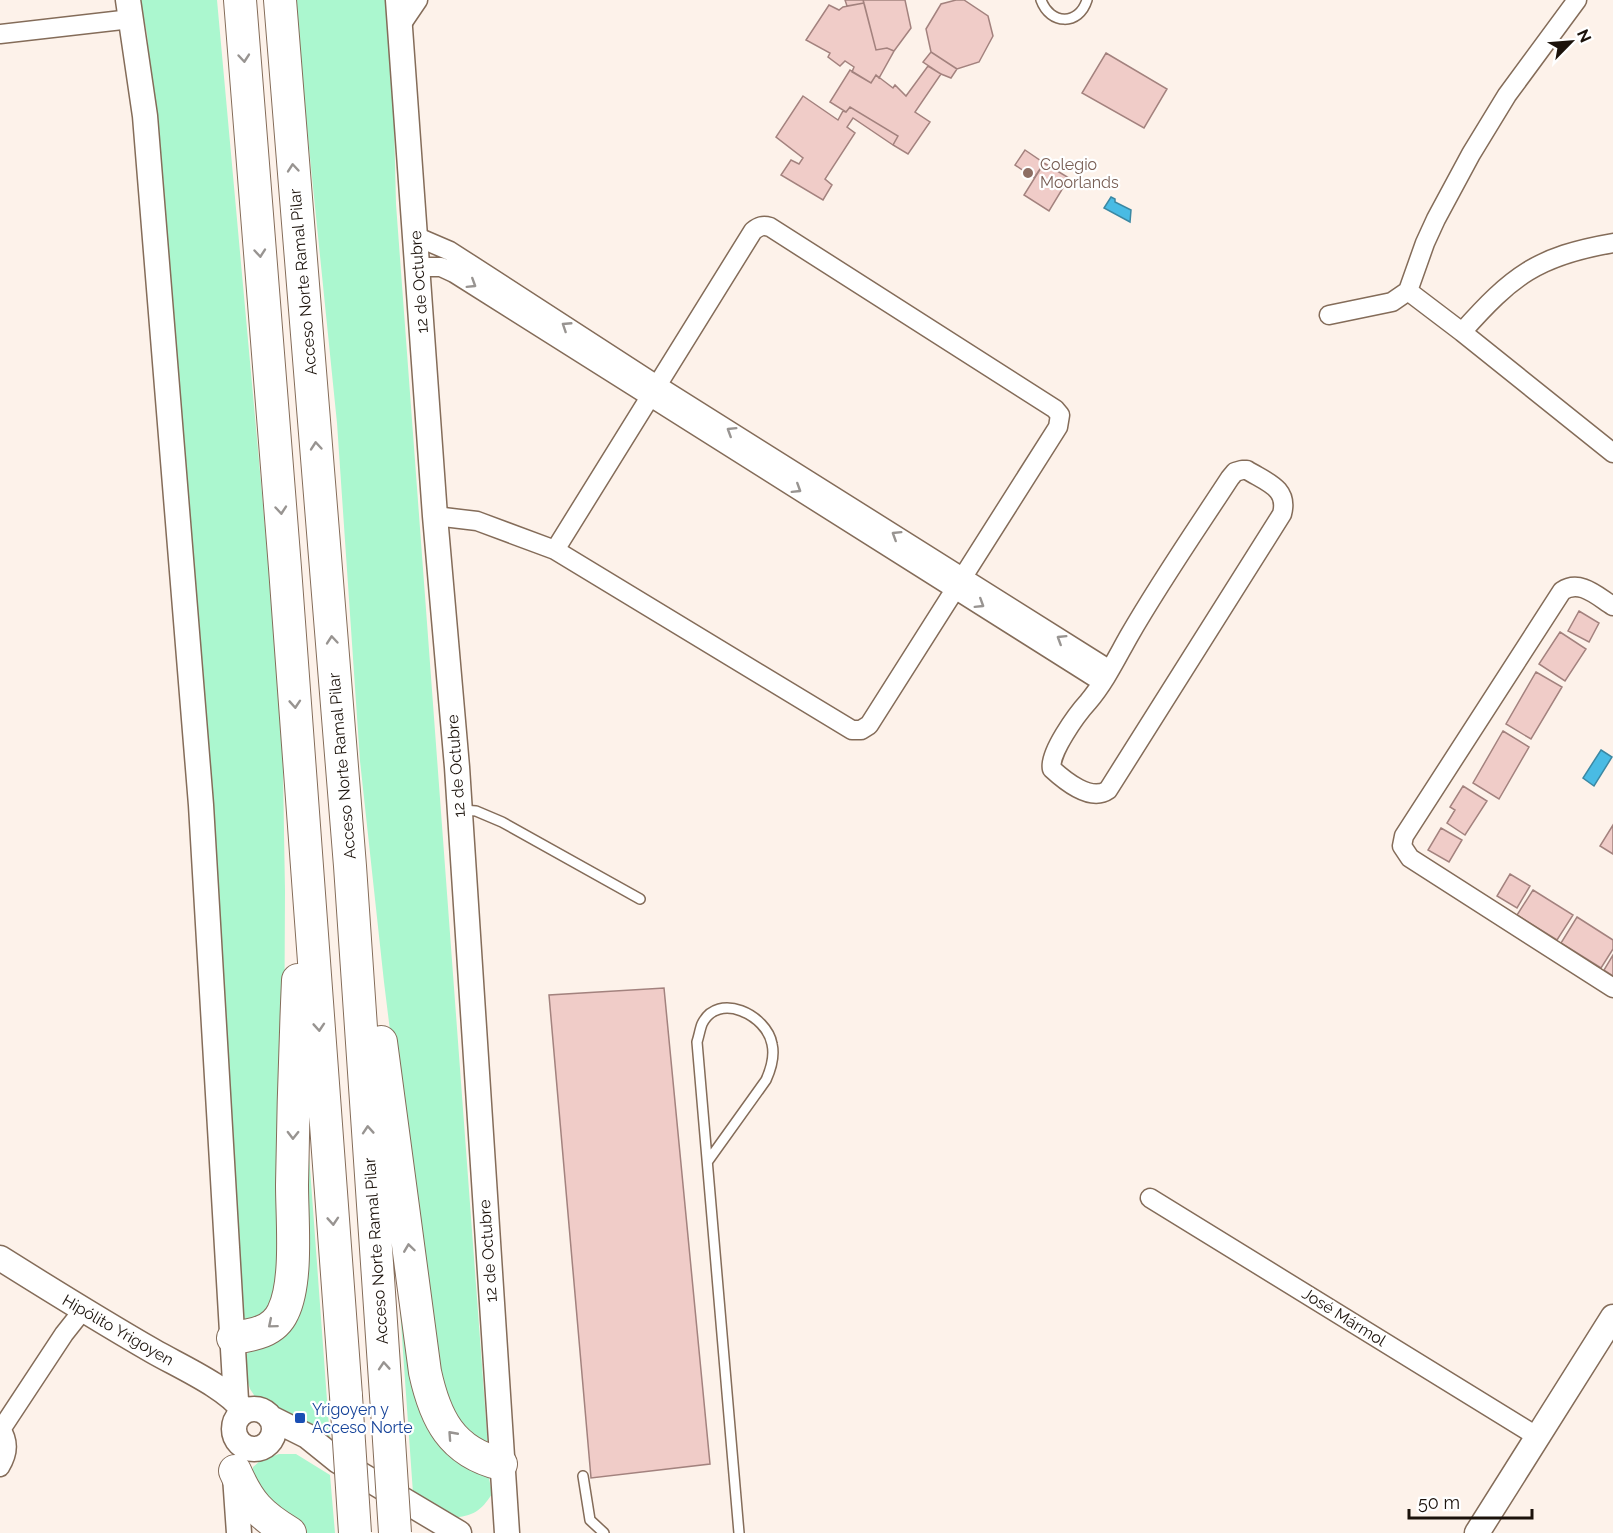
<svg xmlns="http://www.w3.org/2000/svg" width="1613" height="1533" font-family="Raleway,sans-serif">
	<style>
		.green { fill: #abf7cf }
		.water { fill: #49bbe4; stroke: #3b88a3; stroke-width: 1.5 }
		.building { fill: #f0ccc8; stroke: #a3827e; stroke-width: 1.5 }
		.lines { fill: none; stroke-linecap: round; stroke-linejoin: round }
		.lane-casing { stroke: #846c59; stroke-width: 12 }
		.street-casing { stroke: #846c59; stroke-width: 21 }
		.secondary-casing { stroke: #846c59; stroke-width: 27 }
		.highway-casing { stroke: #846c59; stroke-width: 34 }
		.lane { stroke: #fff; stroke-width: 9 }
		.street { stroke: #fff; stroke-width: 18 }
		.secondary { stroke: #fff; stroke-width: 24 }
		.highway { stroke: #fff; stroke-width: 32 }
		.highway-bridge-casing { stroke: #846c59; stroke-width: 34; stroke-linecap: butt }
		.highway-bridge { stroke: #fff; stroke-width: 32 }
		.oneway { stroke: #989491 }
		.education-dot { fill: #8d6e63; stroke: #fff; stroke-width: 2 }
		.transit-dot { fill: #1a4fb4; stroke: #fff; stroke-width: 2 }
		.labels { text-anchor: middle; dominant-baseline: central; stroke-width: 4.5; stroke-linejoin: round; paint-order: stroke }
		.education-label { font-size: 16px; fill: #785e54; stroke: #fff; text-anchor: start }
		.street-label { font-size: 16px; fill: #1b120b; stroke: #fff }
		.transit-label { font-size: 16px; fill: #164399; stroke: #fff; text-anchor: start }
	</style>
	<rect width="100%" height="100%" fill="#fdf2ea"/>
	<path class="green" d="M140 0H217L282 713 285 891 283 1285 270 1319 244 1323 238 1311 203 670 147 34Z
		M294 0H391L396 204 488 1447 449 1421 428 1338 384 982 360 761 337 423Z
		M305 1100 330 1441 258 1401 250 1389 245 1373 246 1355 255 1345 271 1336Z
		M389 1154 423 1388 489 1478 492 1494C481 1511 473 1516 452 1518L413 1493Z
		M279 1454H296L330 1475 335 1533H303L252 1480 253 1467 261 1460Z"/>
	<path class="water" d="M1111 197 1115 199V202L1131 210 1130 222 1104 208Z
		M1601 750 1612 757 1594 786 1583 778Z"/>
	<path class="building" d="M845 0H863L864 3 847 6Z
		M863 0H905L911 28 894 51 887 48 876 50Z
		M956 0H964L988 16 993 36 979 62 957 69 931 52 926 29 941 4Z
		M864 3 876 50 887 48 894 51 879 78 876 75 871 83 852 72 854 67 845 61 840 66 828 57 830 53 806 40 829 5 839 10 843 7Z
		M931 52 957 69 951 78 941 74 923 62Z
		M1106 53 1167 89 1144 128 1082 93Z
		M928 66 941 74 915 112 930 122 908 154 893 145 898 136 850 107 846 112 830 102 850 70 871 83 876 75 893 88 895 85 906 96Z
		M803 96 838 120 843 111 846 112 850 107 898 136 893 145 853 118 847 127 855 133 825 179 832 185 823 200 781 175 791 160 799 164 803 158 776 137Z
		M1025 150 1044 163 1034 178 1015 165Z
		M1044 163 1069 178 1049 211 1024 195Z
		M1579 611 1599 623 1589 642 1568 631Z
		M1560 632 1586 649 1565 681 1539 664Z
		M1536 672 1562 687 1531 739 1506 724Z
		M1503 731 1529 747 1499 799 1473 783Z
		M1463 786 1487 801 1465 835 1447 823 1455 810 1450 807Z
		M1613 825V854L1600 846Z
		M1441 828 1462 840 1449 862 1428 850Z
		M1510 874 1530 886 1517 908 1497 896Z
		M1533 890 1573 915 1557 940 1517 915Z
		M1577 917 1613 940V949L1601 968 1561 943Z
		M1613 955V976L1604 970Z
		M664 988 710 1464 591 1478 549 995Z"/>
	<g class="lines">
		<g class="lane-casing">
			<path id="lane" d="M1041 0C1050 25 1079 26 1087 0
				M462 810 476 811 502 822 640 899
				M708 1161 766 1080C771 1069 775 1057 772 1044 767 1015 718 991 702 1024 700 1029 699 1036 697 1042L739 1533
				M583 1476 590 1520 604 1533"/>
		</g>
		<g class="street-casing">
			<path id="street" d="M1577 0 1507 95 1471 154 1436 219 1425 243 1408 291 1462 332 1613 453
				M399 28 418 0
				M0 34 131 19
				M415 236 450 251 464 260 657 385 1110 670
				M418 267H441L454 273 1102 682
				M1329 315 1392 302 1408 291
				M1462 332C1512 276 1537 256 1613 243
				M1242 470H1247C1266 482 1289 488 1282 514L1108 790C1091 802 1065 781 1052 769 1048 754 1077 714 1088 702 1105 682 1116 659 1129 636 1160 582 1196 530 1230 478L1235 472Z
				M435 516 477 521 555 550 852 730H861L869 725 1058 427 1060 415 1055 409 770 227C763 225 759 226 753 231L555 550
				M1613 606C1597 596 1580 579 1562 591L1404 836 1402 846 1410 858 1613 988
				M1150 1198 1538 1437
				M0 1427C9 1441 9 1452 0 1467
				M2 1428 64 1334 83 1310"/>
		</g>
		<g class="secondary-casing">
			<path id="secondary" d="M128 0 145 116 201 805 236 1400
				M398 0 435 516 457 767 507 1533
				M0 1258C51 1290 101 1321 153 1351 179 1366 227 1387 244 1411
				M234 1429a20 20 0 1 1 40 0a20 20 0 1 1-40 0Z
				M271 1418 307 1436 338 1461 459 1533
				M235 1476 239 1533
				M1477 1533 1613 1317"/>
		</g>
		<g class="highway-casing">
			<path id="highway" d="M240 0 285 568 346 1396
				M280 0 350 866 388 1425
				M381 1042 425 1372C435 1418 451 1452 501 1464
				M233 1338C253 1335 274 1332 283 1312 298 1282 292 1219 292 1185 293 1117 295 1049 298 980
				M235 1471C249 1503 260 1515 290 1533"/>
		</g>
		<use href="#lane" class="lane"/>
		<use href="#street" class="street"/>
		<use href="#secondary" class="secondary"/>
		<use href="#highway" class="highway"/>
		<g class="highway-bridge-casing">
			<path id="highway-bridge" d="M346 1396 355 1533
				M388 1425 395 1533"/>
		</g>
		<use href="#highway-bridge" class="highway-bridge"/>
	</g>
	<defs><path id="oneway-chevron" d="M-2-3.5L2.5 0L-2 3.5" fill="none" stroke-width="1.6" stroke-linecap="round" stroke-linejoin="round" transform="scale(1.5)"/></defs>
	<g class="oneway">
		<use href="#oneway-chevron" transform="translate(244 58) rotate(85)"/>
		<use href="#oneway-chevron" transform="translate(293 168) rotate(-95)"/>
		<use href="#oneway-chevron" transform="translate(260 253) rotate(85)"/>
		<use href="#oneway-chevron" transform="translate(472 284) rotate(32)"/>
		<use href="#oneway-chevron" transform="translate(566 326) rotate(-147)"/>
		<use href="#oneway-chevron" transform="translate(731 431) rotate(-148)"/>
		<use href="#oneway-chevron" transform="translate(316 446) rotate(-95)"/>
		<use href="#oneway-chevron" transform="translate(797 489) rotate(32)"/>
		<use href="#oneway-chevron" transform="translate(281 510) rotate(85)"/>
		<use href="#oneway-chevron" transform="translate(896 535) rotate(-148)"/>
		<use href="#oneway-chevron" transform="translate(980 604) rotate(32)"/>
		<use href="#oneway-chevron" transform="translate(1061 639) rotate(-148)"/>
		<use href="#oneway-chevron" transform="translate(332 640) rotate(-95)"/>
		<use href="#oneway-chevron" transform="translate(295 704) rotate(86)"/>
		<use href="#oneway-chevron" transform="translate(319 1027) rotate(86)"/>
		<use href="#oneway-chevron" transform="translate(368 1130) rotate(-94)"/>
		<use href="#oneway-chevron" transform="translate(293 1135) rotate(91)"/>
		<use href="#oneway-chevron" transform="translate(333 1221) rotate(86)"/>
		<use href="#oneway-chevron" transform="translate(409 1248) rotate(-98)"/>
		<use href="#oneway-chevron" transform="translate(272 1324) rotate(140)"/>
		<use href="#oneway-chevron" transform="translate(384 1366) rotate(-94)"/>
		<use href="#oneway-chevron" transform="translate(452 1435) rotate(-132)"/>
	</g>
	<circle class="education-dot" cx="1028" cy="173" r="6"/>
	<rect class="transit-dot" x="294" y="1412" width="12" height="12" rx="3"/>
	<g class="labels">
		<g class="education-label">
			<text x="1040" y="164">Colegio<tspan x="1040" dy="18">Moorlands</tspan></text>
		</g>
		<g class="street-label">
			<text transform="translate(303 282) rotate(-95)">Acceso Norte Ramal Pilar</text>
			<text transform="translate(419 282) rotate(-94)">12 de Octubre</text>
			<text transform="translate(342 766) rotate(-95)">Acceso Norte Ramal Pilar</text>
			<text transform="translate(456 766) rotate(-94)">12 de Octubre</text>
			<text transform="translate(376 1251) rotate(-94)">Acceso Norte Ramal Pilar</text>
			<text transform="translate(488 1251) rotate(-94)">12 de Octubre</text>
			<text transform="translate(1344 1317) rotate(32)">José Mármol</text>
			<text transform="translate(118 1330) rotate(30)">Hipólito Yrigoyen</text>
		</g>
		<g class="transit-label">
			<text x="312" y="1409">Yrigoyen y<tspan x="312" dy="18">Acceso Norte</tspan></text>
		</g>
	</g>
	<g transform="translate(1571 42) rotate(65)" stroke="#ffffff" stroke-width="4.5" paint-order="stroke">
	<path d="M0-4.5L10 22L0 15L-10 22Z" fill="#1b120b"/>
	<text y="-9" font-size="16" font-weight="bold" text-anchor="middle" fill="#1b120b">N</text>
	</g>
	<path d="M1409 1509v9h123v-9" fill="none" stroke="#1b120b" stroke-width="3"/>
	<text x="1418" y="1509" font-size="18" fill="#1b120b" stroke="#ffffff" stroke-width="4.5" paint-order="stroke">50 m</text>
</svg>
